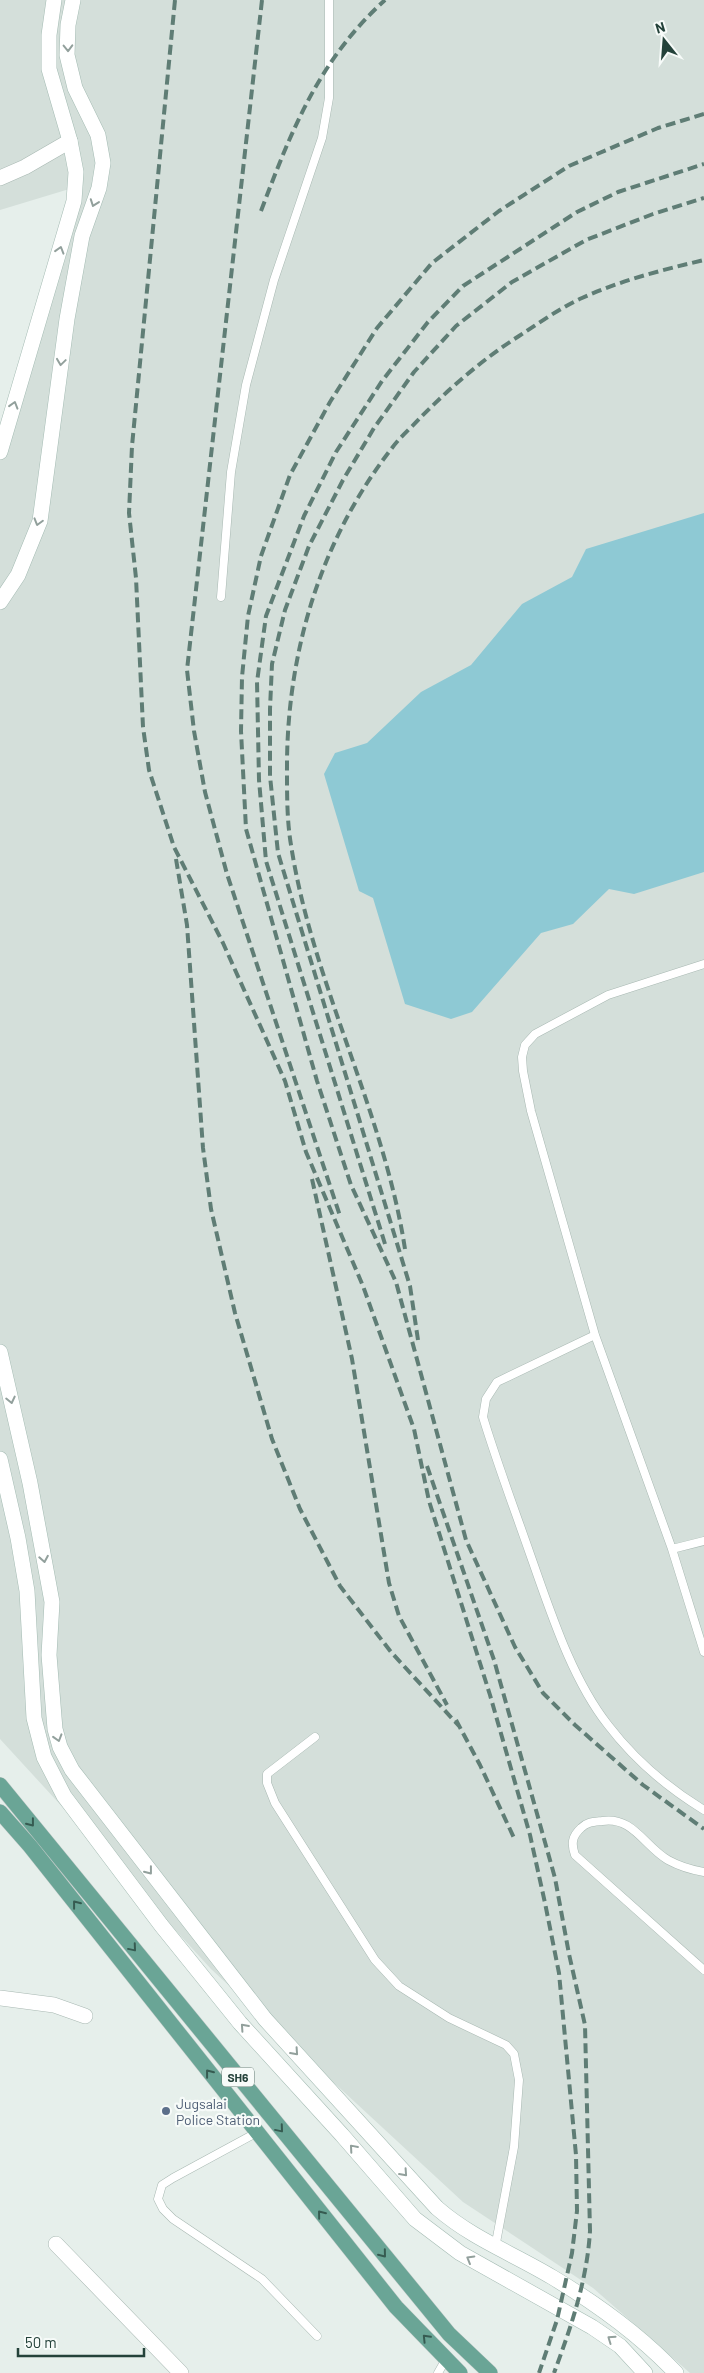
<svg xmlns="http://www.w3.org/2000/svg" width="704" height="2373" font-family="Barlow,sans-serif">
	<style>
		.built { fill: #d4dfda }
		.water { fill: #8ec9d4 }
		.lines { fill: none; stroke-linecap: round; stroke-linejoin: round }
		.lane-casing { stroke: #a8b8b2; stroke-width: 9 }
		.street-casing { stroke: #a8b8b2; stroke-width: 16 }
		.secondary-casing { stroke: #a4bbb3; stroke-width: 16 }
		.primary-casing { stroke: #c2cac8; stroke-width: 16 }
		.lane { stroke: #fff; stroke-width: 8 }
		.street { stroke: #fff; stroke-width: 15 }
		.secondary { stroke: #fff; stroke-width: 15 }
		.primary { stroke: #6aa596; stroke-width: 15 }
		.rail { stroke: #5f7d75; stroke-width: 4; stroke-dasharray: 10 5; stroke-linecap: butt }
		.oneway { stroke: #92a09c }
		.oneway2 { stroke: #365b51 }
		.service-dot { fill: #5c6f8a; stroke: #f7fbf9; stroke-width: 2 }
		.labels { text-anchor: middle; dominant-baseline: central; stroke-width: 4.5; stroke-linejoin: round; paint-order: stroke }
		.shield { fill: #f7fbf9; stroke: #637a73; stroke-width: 1 }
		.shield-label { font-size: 12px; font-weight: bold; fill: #24423a }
		.service-label { font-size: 14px; fill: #4e5e75; stroke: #f7fbf9; text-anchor: start }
	</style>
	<rect width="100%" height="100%" fill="#e6efeb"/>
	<path class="built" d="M0 0H704V2373H690L593 2288 463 2202 211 1969 0 1739V437L76 187 0 210Z"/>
	<path class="water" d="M704 513V872L634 894 609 889 573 924 541 933 472 1012 451 1019 405 1004 373 898 359 891 324 774 335 753 367 743 421 692 471 665 522 604 572 577 586 549Z"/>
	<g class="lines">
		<g class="lane-casing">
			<path id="lane" d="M221 597 231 472 246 385 274 280 322 138 329 98V0
				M704 964 608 995 535 1034 525 1045 522 1057 523 1071 531 1111 595 1335 672 1549 704 1652
				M595 1335 497 1382 486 1399 483 1417C497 1463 514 1508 530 1554 550 1610 571 1678 608 1725 634 1759 668 1788 704 1810
				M672 1549 704 1541
				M315 1737 267 1774V1783L275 1803 375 1960 399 1986 449 2018 506 2045 514 2054 519 2080 514 2147 495 2248
				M704 1872C692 1870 679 1866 668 1860 644 1846 633 1816 602 1821 593 1822 587 1822 581 1828 572 1836 571 1844 575 1855L704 1970
				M256 2133 173 2178 162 2185 158 2199 163 2209 173 2219 262 2279 317 2336
				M438 2373 446 2359"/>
		</g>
		<g class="street-casing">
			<path id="street" d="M0 178 25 167 70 141
				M0 1998 54 2005 85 2016
				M56 2244 181 2373"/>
		</g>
		<g class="secondary-casing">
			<path id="secondary" d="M0 452 74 201 76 172 70 141 49 69V35L54 0
				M0 602 18 575 40 521 67 319 82 236 99 188 103 163 98 135 75 88 67 55 68 25 73 0
				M0 1352 30 1483 52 1602 49 1655 55 1729 60 1747 72 1770 265 2019 437 2208C473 2239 512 2253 552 2277 597 2304 640 2335 676 2373
				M0 1459 18 1538 27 1591 34 1718 44 1757 64 1796 161 1925 240 2023 342 2135 415 2219 460 2253 592 2327 620 2346 645 2373"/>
		</g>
		<g class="primary-casing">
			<path id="primary" d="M0 1785 449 2334 490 2373
				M0 1812 30 1846 396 2307 460 2373"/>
		</g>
		<use href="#lane" class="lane"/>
		<use href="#street" class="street"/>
		<use href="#secondary" class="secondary"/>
		<use href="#primary" class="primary"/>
		<path class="rail" d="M175 0 132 446 129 513 136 578 143 727 149 770 174 847 223 943 285 1081 306 1152 363 1286 414 1429 429 1501 490 1695 530 1835 545 1903 559 1973 576 2155 577 2211 572 2253 557 2320 539 2373
			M262 0 187 670 194 731 205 792 227 874 340 1216
			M704 114 658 128 569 166 499 211 432 263 377 328 330 402 290 475 261 556 248 616 242 677 241 731 246 829 317 1081 351 1185 396 1282 466 1540 515 1647 543 1693 575 1725 643 1785 704 1829
			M261 211C292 129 319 60 385 0
			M176 859 187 925 203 1148 211 1209 235 1313 272 1439 300 1509 340 1586 391 1652 459 1726
			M312 1179 352 1359 389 1583 399 1616 447 1705
			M385 1244 266 861 259 780 257 682 266 616 304 516 336 452 382 381 428 322 463 286 577 212 618 192 704 164
			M405 1249C384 1112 312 982 291 845 287 821 287 796 287 772 286 655 320 540 392 448 400 437 412 427 421 417 452 386 483 359 519 336 539 323 560 308 582 298 622 280 662 270 704 260
			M418 1340 410 1286 278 853 270 776V709L272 664 285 610 309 546 343 480 374 428 414 372 456 326 512 282 586 240 653 214 704 198
			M427 1466 494 1660 555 1878 569 1954 585 2025 590 2231C587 2281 571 2327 554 2373
			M456 1720 480 1765 515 1840"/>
	</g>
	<defs><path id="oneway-chevron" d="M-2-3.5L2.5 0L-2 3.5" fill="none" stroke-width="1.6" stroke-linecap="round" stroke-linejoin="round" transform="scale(1.25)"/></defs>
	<g class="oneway">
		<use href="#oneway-chevron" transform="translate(68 48) rotate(89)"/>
		<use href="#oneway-chevron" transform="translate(94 203) rotate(110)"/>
		<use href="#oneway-chevron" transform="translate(60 250) rotate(-73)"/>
		<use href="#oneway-chevron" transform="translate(61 362) rotate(98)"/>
		<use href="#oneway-chevron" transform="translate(14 405) rotate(-73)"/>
		<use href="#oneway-chevron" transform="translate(38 522) rotate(106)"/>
		<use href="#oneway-chevron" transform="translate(11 1400) rotate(77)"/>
		<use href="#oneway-chevron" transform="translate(44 1559) rotate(80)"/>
		<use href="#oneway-chevron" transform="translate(58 1738) rotate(73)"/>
		<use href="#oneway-chevron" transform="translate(149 1871) rotate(52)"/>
		<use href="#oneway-chevron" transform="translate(244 2027) rotate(-132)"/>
		<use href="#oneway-chevron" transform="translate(295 2052) rotate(48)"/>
		<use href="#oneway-chevron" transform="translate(353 2148) rotate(-131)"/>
		<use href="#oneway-chevron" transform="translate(404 2173) rotate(48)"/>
		<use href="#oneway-chevron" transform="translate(470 2259) rotate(-150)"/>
		<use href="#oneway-chevron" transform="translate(611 2339) rotate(-145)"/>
	</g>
	<g class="oneway2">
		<use href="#oneway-chevron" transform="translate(31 1823) rotate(52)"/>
		<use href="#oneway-chevron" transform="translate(76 1904) rotate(-128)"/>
		<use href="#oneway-chevron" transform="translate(133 1948) rotate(50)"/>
		<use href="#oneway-chevron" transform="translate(209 2073) rotate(-128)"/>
		<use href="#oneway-chevron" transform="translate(280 2129) rotate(50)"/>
		<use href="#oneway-chevron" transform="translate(321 2214) rotate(-129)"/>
		<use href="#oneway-chevron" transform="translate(383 2254) rotate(51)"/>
		<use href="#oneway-chevron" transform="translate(426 2338) rotate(-134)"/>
	</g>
	<circle class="service-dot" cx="166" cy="2111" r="5"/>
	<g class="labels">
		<rect class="shield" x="222" y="2067.5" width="32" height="19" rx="4"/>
		<g class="shield-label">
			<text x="238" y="2077">SH6</text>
		</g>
		<g class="service-label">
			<text x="176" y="2103">Jugsalai<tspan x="176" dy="16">Police Station</tspan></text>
		</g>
	</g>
	<g transform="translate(664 40) rotate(343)" stroke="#f7fbf9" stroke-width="4" paint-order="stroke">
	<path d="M0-4L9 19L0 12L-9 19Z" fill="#24423a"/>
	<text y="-8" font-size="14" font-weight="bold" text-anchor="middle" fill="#24423a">N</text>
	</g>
	<path d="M18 2348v8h126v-8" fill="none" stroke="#24423a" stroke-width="2.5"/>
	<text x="25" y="2348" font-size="15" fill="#24423a" stroke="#f7fbf9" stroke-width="4" paint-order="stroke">50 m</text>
</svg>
